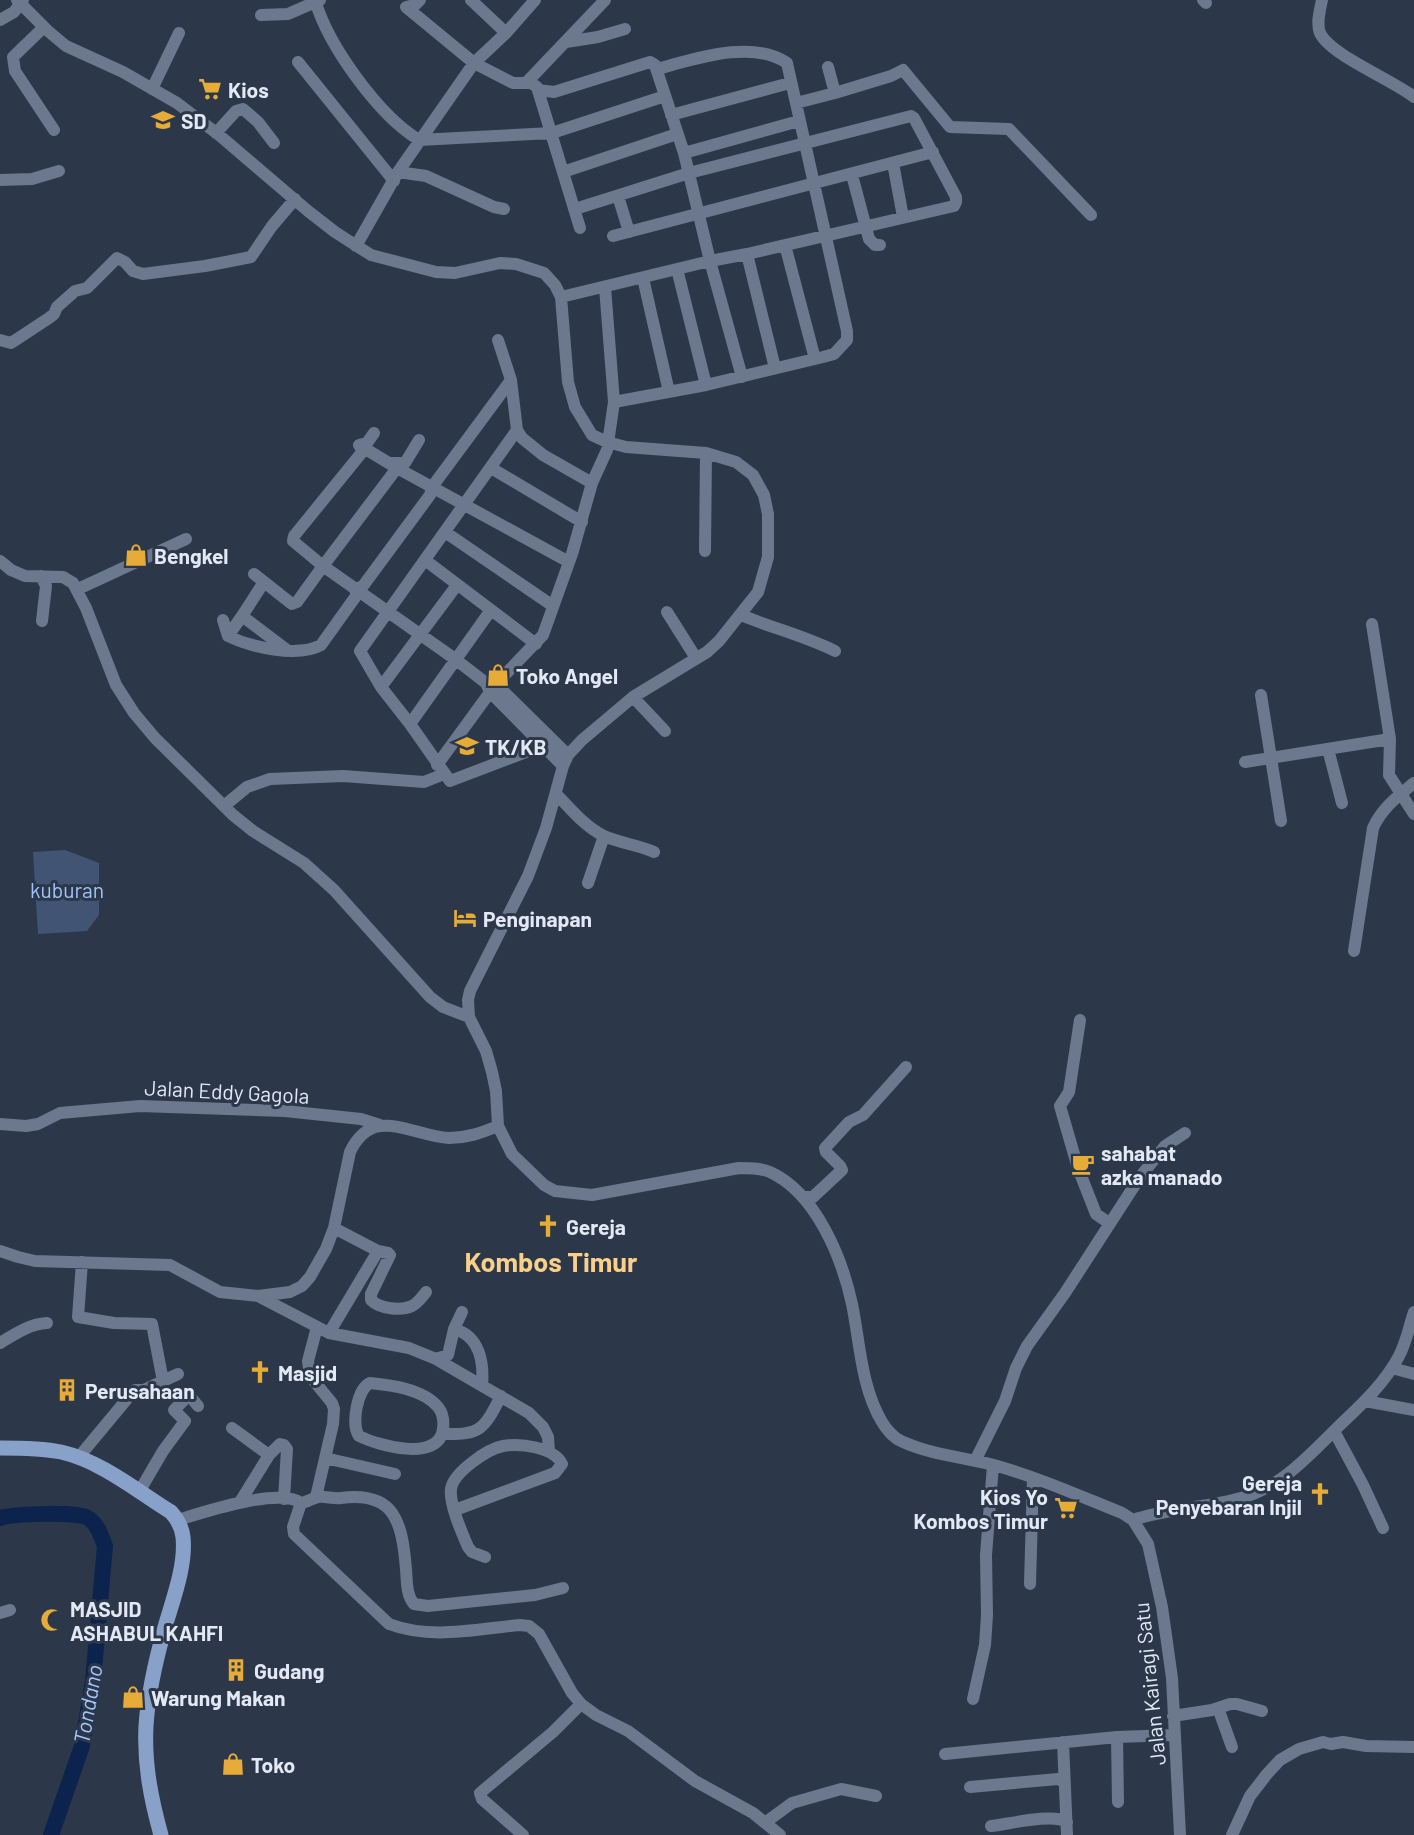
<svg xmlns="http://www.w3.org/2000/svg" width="1414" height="1835" font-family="Barlow,sans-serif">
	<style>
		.green { fill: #415473 }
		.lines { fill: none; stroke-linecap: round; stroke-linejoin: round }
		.river { stroke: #0c244d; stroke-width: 16 }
		.minor { stroke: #6b788d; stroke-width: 12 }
		.major { stroke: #88a1c8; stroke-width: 15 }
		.labels { text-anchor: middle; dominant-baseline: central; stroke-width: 6; stroke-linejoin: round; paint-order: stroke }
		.poi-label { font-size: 21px; font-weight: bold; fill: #e2e9f5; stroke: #2c384a; text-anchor: start }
		.park-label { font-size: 21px; fill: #a0c3fb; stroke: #2c384a }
		.street-label { font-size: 21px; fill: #e2e9f5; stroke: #2c384a }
		.water-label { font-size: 22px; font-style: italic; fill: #a4c7ff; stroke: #2c384a }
		.district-label { font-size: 27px; font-weight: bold; fill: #f9cf89; stroke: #2c384a }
	</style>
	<rect width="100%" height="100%" fill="#2c384a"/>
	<path class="green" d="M65 850 99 863V915L87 931 38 934 33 852Z"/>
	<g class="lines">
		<path class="river" d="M0 1518C13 1514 78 1511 88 1518 98 1524 101 1536 105 1546L93 1681 82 1746 51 1835"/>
		<path class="minor" d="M17 0 48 31 66 46 123 72 177 103 219 135 308 211 335 232 371 255 436 272 455 273 500 263 516 264 544 273 555 285 561 297 568 382 575 407 592 435 607 442 626 447 706 453 736 462 753 475 764 495 768 514V557L758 592 719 641 707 652 633 697 582 740 568 755 563 766 546 828 528 876 470 991 468 1000 469 1017 486 1051 492 1072 496 1091 498 1126 512 1154 544 1185 555 1191 592 1195 739 1168C750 1168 760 1168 770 1172 816 1193 842 1258 852 1304 860 1343 861 1387 882 1422 886 1429 894 1438 901 1441 931 1455 963 1457 994 1465 1037 1477 1080 1496 1122 1513L1133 1520 1148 1544 1162 1607 1172 1678 1180 1835
			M315 0C328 45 378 115 419 140L552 133 665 96
			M420 0 415 5 406 7 474 63 513 83H531L537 87 580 228
			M471 0 506 33
			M1203 0 1206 3
			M1322 0C1320 10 1316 23 1320 33 1330 55 1393 80 1414 97
			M261 15 288 14 320 0
			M0 20 14 12 23 0
			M44 27 13 57 15 71 54 130
			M566 42 598 37 625 29
			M298 62 394 181
			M526 83 605 0
			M152 89 179 33
			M538 90 554 92 650 62 655 65 684 153 710 261 742 377
			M835 93 891 76 903 70 950 127 1009 129 1091 215
			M796 103 835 93 828 67
			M671 115 790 83
			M216 133 236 111 243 109 258 122 274 143
			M684 153 799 121
			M893 163 903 217
			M398 172 426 176 494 207 504 209
			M563 172 677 134
			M852 175 869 239 875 245H880
			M0 180 32 179 59 171
			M618 196 629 232
			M613 236 933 152
			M785 245 815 359
			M356 246 398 172 474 63 506 33 535 0
			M747 254 775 368
			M677 269 706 385
			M643 278 669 392
			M561 297 710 261 747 254 954 206 956 202V197L914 118 911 116 689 173 575 209
			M0 340 11 343 49 318 54 314 57 307 75 291 87 288 117 258 125 262 133 271 143 274 205 266 251 257 272 226 295 199
			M498 340 511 380 517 430 522 438 543 455 592 483
			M614 402 706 385 823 357 834 354 847 340V331L787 63C752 39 695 59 657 69
			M517 430 360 651 381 687 410 724 450 781 542 746
			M374 433 367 443 359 445 363 451 294 536 293 541 323 566 455 659 486 683
			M359 445 397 468 569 562
			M390 463H405L419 440
			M491 468 582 522
			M445 532 553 606
			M705 551 706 453
			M425 560 536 644
			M0 561 11 570 25 576 63 577 73 583 86 608 116 685 134 713 155 738 233 815 253 831 304 863 334 890 430 997 443 1007 469 1017
			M254 574 292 604 297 602 323 566 397 468
			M41 576 46 586 42 621
			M264 582 242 616 287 650
			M78 589 186 539
			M667 612 696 658
			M741 615C772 628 805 636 835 651
			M242 616 228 636C250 647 298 658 321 645L356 596V589L363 586 430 495 432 487 511 380
			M223 620 228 636
			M1372 624 1390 739 1389 775 1414 814
			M381 687 457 585
			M1261 695 1281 821
			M633 697 665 731
			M410 724 491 610
			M1328 749 1342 803
			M1245 762 1390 739
			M437 765 496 684 543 635 572 554 592 483 607 450 614 402 605 287
			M563 766 490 692 486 683 496 684 568 755
			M557 795C571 809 585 827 604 836 620 843 638 845 654 852
			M224 806 247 787 270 779 343 776 424 782 444 774
			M588 883 604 836
			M1354 951 1373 828C1382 808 1397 797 1414 783
			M1080 1020 1069 1092 1060 1106 1078 1168 1096 1214 1109 1223
			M0 1124 26 1126 38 1124 60 1113 140 1106 285 1111 361 1119 380 1125
			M804 1197H813L842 1170 840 1166 826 1152 825 1148 849 1122 863 1115 906 1067
			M0 1251 18 1257 35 1261 170 1265 220 1292 258 1296 290 1292 302 1286 310 1277 326 1249 334 1228 350 1152C373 1104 411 1136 449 1138 467 1138 481 1133 498 1126
			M378 1251 388 1253 390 1255 371 1294V1300C380 1309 401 1311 412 1306 418 1303 422 1297 426 1292
			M82 1262 78 1317 114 1323 152 1324 163 1381
			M258 1296 329 1333 409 1348 436 1359 529 1413 543 1427 548 1437 549 1452
			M454 1329C480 1336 484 1363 482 1386
			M329 1333 378 1251 334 1228
			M0 1343C15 1334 29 1324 47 1323
			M436 1359 448 1355 454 1329 462 1312
			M1392 1368 1414 1374
			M370 1383C391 1385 423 1389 438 1407 443 1413 444 1421 443 1429 439 1463 377 1445 359 1436 351 1425 357 1389 370 1383Z
			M1365 1401 1414 1410
			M232 1428 269 1455
			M1334 1431 1363 1485 1383 1528
			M443 1434C481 1435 484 1429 501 1396
			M78 1458 132 1393 135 1390H144L178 1374
			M325 1458 395 1474
			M975 1461 1005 1401 1016 1368 1027 1346 1065 1293 1140 1177 1165 1146 1185 1133
			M139 1492 163 1451 185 1421 174 1410 189 1395 198 1406
			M316 1497 333 1424 334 1409 332 1403 314 1381 309 1369 308 1361 317 1327
			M240 1502 269 1455 280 1444 284 1445 287 1449 284 1499
			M301 1503 293 1527 294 1534 389 1624C431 1640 476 1629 520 1625L529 1626 539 1634 572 1693 581 1704 596 1715 628 1731 695 1781 753 1813 780 1835
			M455 1510 555 1473 562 1464C554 1447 520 1443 503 1446 487 1449 453 1473 451 1489 449 1504 462 1533 468 1547L472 1552 485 1557
			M178 1520C204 1512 279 1487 301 1503 307 1502 313 1498 318 1497 325 1496 333 1499 341 1498 395 1491 402 1522 406 1569 407 1580 406 1595 414 1604L428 1606 535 1595 563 1588
			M1133 1520C1168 1508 1205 1508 1241 1498 1282 1487 1310 1454 1340 1425 1361 1405 1385 1383 1399 1356 1406 1343 1409 1327 1414 1312
			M1030 1584 1033 1478
			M0 1613 10 1610
			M973 1699 985 1645 987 1615 986 1555 993 1465
			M1218 1708 1232 1747
			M1173 1716 1212 1710 1230 1704H1237L1262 1711
			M1117 1737 1118 1802
			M1063 1742 1067 1835
			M945 1754 1117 1737 1174 1735
			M970 1787 1058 1779 1064 1782
			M766 1822 792 1803 841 1789 876 1796
			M991 1826C1009 1824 1053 1813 1067 1822
			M523 1835 482 1799 480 1793 553 1732 581 1704
			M1232 1835 1250 1796 1267 1774 1280 1760 1299 1749 1323 1742 1331 1744 1343 1742 1366 1746 1414 1747"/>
		<path class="major" d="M0 1448C20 1448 41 1448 61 1452 101 1461 137 1491 171 1512 178 1520 182 1527 183 1537 186 1566 173 1599 165 1627 156 1659 148 1693 146 1726 144 1764 151 1799 161 1835"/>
	</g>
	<defs>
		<g id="supermarket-bare" transform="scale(1.8)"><path d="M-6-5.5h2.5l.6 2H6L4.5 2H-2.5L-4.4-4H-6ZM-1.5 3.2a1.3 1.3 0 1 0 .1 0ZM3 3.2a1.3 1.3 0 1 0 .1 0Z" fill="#e7ac37" stroke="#2c384a" stroke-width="2.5" paint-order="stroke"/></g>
		<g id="school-bare" transform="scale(1.8)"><path d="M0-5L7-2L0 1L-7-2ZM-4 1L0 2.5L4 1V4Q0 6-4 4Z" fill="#e7ac37" stroke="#2c384a" stroke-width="2.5" paint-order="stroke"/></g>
		<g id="shop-bare" transform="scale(1.8)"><path d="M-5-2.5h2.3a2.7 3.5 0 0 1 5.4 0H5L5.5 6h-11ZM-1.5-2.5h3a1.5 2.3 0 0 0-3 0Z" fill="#e7ac37" stroke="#2c384a" stroke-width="2.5" paint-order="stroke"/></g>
		<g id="hotel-bare" transform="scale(1.8)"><path d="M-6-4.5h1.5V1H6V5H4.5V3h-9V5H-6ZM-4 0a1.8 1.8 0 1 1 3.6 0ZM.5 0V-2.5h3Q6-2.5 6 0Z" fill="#e7ac37" stroke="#2c384a" stroke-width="2.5" paint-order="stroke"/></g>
		<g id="cafe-bare" transform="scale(1.8)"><path d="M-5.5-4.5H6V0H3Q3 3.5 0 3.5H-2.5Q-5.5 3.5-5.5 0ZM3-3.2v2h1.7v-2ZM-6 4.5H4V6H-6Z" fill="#e7ac37" stroke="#2c384a" stroke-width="2.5" paint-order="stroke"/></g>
		<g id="church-bare" transform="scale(1.8)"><path d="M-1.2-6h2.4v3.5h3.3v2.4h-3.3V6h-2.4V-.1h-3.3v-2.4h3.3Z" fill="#e7ac37" stroke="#2c384a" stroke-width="2.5" paint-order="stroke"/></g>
		<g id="building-bare" transform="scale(1.8)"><path d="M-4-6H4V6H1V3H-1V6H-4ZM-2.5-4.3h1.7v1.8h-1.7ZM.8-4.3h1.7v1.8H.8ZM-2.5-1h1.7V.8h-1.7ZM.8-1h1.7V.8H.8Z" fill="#e7ac37" stroke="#2c384a" stroke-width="2.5" paint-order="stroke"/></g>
		<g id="mosque-bare" transform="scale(1.8)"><path d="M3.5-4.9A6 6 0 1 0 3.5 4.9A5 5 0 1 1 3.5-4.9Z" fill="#e7ac37" stroke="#2c384a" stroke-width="2.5" paint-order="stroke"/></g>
	</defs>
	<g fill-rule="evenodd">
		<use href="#supermarket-bare" x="210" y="89"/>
		<use href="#school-bare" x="163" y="120"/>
		<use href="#shop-bare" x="136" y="555"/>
		<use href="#shop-bare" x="498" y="675"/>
		<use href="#school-bare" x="467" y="746"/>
		<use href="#hotel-bare" x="465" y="918"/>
		<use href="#cafe-bare" x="1083" y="1164"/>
		<use href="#church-bare" x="548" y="1226"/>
		<use href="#church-bare" x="260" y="1372"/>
		<use href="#building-bare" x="67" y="1390"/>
		<use href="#church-bare" x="1320" y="1494"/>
		<use href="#supermarket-bare" x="1066" y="1508"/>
		<use href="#mosque-bare" x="52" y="1620"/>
		<use href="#building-bare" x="236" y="1670"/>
		<use href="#shop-bare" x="133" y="1697"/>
		<use href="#shop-bare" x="233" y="1764"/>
	</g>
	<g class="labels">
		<g class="poi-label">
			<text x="228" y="89">Kios</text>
			<text x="181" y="120">SD</text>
			<text x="154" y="555">Bengkel</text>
			<text x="516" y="675">Toko Angel</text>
			<text x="485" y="746">TK/KB</text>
			<text x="483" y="918">Penginapan</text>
			<text x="1101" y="1152">sahabat<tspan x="1101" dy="24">azka manado</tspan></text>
			<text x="566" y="1226">Gereja</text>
			<text x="278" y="1372">Masjid</text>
			<text x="85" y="1390">Perusahaan</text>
			<text x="1302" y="1482" text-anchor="end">Gereja<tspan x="1302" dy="24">Penyebaran Injil</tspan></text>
			<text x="1048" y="1496" text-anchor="end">Kios Yo<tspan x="1048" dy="24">Kombos Timur</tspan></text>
			<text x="70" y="1608">MASJID<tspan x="70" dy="24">ASHABUL KAHFI</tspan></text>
			<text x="254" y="1670">Gudang</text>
			<text x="151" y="1697">Warung Makan</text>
			<text x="251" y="1764">Toko</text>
		</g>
		<g class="park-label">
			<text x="67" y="889">kuburan</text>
		</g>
		<g class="street-label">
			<text transform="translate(227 1091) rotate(3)">Jalan Eddy Gagola</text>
			<text transform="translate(1149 1684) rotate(-96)">Jalan Kairagi Satu</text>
		</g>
		<g class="water-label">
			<text transform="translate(87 1704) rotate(-80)">Tondano</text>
		</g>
		<g class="district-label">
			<text x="551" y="1261">Kombos Timur</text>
		</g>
	</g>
</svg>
